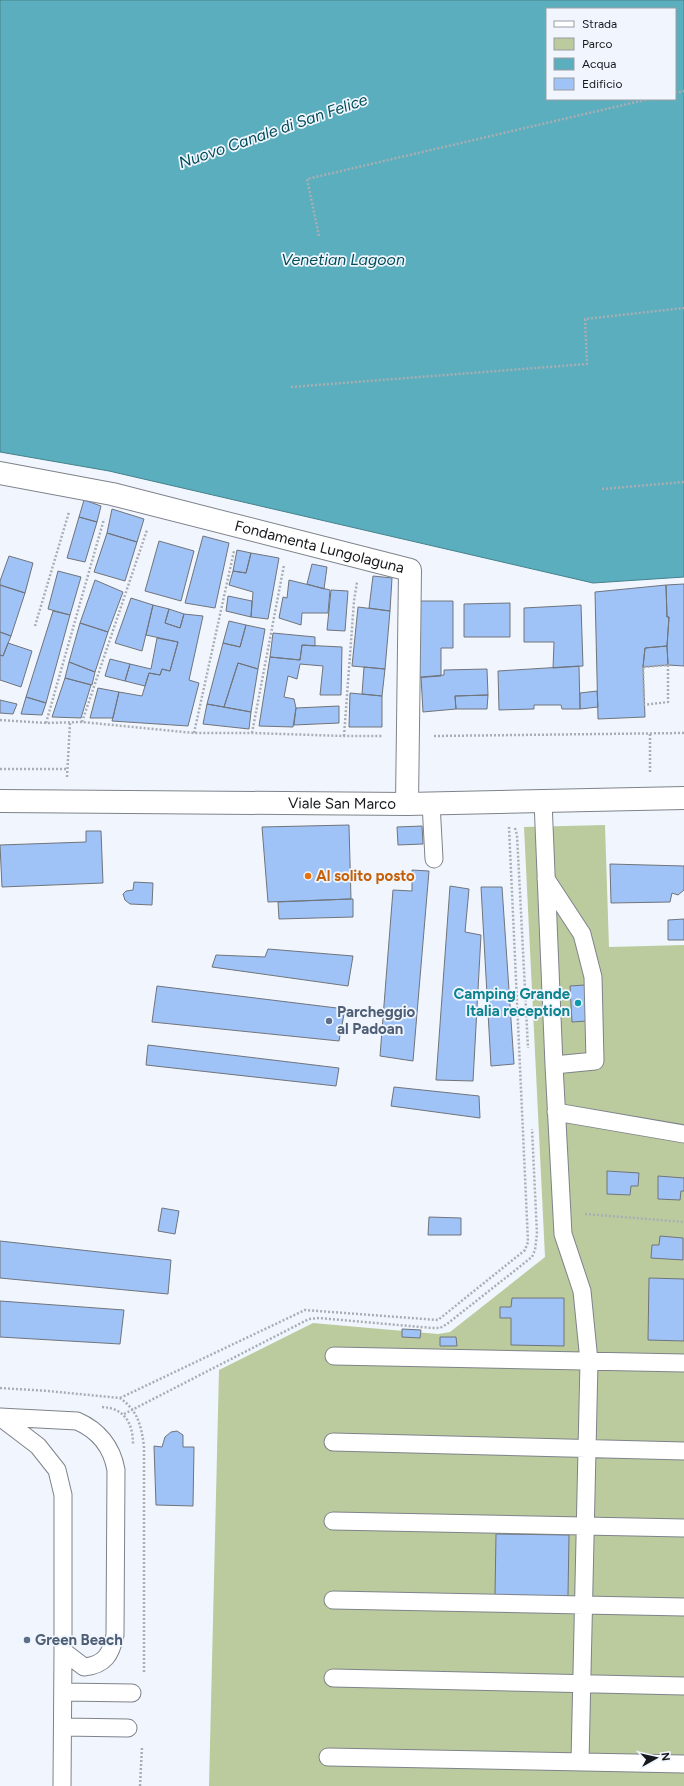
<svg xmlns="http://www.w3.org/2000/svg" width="684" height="1786" font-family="Figtree,sans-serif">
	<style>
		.green { fill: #bbcb9e }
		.water { fill: #5aaebd; stroke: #46818c; fill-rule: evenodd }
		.building { fill: #9fc2f7; stroke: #70747b }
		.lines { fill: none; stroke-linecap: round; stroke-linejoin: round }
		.service-casing { stroke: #7e838a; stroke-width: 19 }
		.minor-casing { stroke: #7e838a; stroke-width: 24 }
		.path { stroke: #aaaeb4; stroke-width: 2.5; stroke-dasharray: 2 2; stroke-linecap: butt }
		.service { stroke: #fff; stroke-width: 17 }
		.minor { stroke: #fff; stroke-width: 22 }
		.food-dot { fill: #e8710a; stroke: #f1f6fe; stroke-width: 1.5 }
		.culture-dot { fill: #0f9aa8; stroke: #f1f6fe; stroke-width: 1.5 }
		.service-dot { fill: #5c6f8a; stroke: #f1f6fe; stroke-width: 1.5 }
		.labels { text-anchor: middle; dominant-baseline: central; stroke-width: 3.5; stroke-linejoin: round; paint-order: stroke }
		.street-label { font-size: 15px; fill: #17181b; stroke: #f1f6fe }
		.food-label { font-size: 15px; font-weight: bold; fill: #c56008; stroke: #f1f6fe; text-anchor: start }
		.culture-label { font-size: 15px; font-weight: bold; fill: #0d838f; stroke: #f1f6fe; text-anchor: end }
		.service-label { font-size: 15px; font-weight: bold; fill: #4e5e75; stroke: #f1f6fe; text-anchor: start }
		.water-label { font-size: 16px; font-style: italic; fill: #004e59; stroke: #f1f6fe }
	</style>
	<rect width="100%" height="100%" fill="#f1f6fe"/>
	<path class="green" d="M605 825 609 947 684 945V1786H209L219 1370 313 1323 438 1334 450 1332 545 1257 524 827Z"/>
	<path class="water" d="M0 0H684V577L593 583 109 471 0 452ZM547 9H675V99H547Z"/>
	<path class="building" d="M84 500 101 506 97 522 79 517Z
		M112 509 144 519 137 542 107 533Z
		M79 517 97 522 85 562 67 558Z
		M107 533 137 542 125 581 94 572Z
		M203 536 229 543 215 608 185 603Z
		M159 541 194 551 181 601 145 591Z
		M237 550 251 553 246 573 233 571Z
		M251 553 279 558 268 619 251 617 253 592 229 585 233 571 246 573Z
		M9 556 33 563 25 593 0 585V581Z
		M312 564 327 567 324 589 307 584Z
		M58 571 81 577 70 615 48 609Z
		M373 576 392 578 390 611 369 608Z
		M95 580 123 592 108 632 80 623Z
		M289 580 330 590 328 613H302L301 625 279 618 283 597 287 598Z
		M684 584V666L668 665 667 646 669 617H667L666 585Z
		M0 585 25 593 11 636 0 632Z
		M666 585 667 617H669L667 646 645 648 643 667 645 717 598 719 595 592Z
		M331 590 348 591 345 631 327 630Z
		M228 596 252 601 251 617 226 611Z
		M131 598 153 605 142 651 115 643Z
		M415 601H453V648H441V676L413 678Z
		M510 603V637H464V604Z
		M153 605 169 609 165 623 180 628 184 614 203 616 189 680 199 683 188 726 112 721 119 692 142 696 149 673 160 675 162 669 170 671 178 642 146 635Z
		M581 605 583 666 553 668 554 642H524V608Z
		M358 607 390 611 385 669 352 666Z
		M169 609 184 614 180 628 165 623Z
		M53 611 70 615 46 703 26 697Z
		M229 621 246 625 240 647 223 643Z
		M80 623 108 632 95 672 69 662Z
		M246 625 265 629 258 669 238 663 224 707 207 704 223 643 240 647Z
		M0 632 11 636 3 656 0 655Z
		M273 633 315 637V646L302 645 300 660 270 657Z
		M157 638 178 642 170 671 162 669 160 675 149 673 145 686 125 681 130 664 151 669Z
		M8 643 32 651 21 687 0 680V655L3 656Z
		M302 645 342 647 341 695H320L323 666 300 664 297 679 288 676 284 697 294 699 296 708 293 727 259 726 270 657 300 660Z
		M667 646 668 665 643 667 645 648Z
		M110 659 130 664 125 681 105 676Z
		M69 662 95 672 92 685 65 678Z
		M238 663 258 669 251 712 224 707Z
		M579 666 580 709H562L561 705H534V709L499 710 498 671Z
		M364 667 385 669 382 696 362 694Z
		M487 669 488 695 455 696 456 709 423 712 421 677 444 675V670Z
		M65 678 91 685 81 718 52 717Z
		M98 688 119 692 113 718H90Z
		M597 691 598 707 580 709V693Z
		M350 693 382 696V727H349Z
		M488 695 487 709H456L455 696Z
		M26 697 46 703 42 715 21 714Z
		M0 700 17 704 13 714 0 713Z
		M207 704 251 712 249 729 203 724Z
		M339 706V723L294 725 296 708Z
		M349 825 351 899 268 902 262 827Z
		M422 826 423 844 398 845 397 827Z
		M86 831H101L103 883 2 887 0 845 86 842Z
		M610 864 684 866V890L678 895 672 893 670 902 611 903Z
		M412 870 429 871 413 1061 380 1056 393 890 412 891Z
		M134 882 153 883 152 905 130 904 125 900 123 894 126 891 133 890Z
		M450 886 469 889 465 932 481 935 473 1081 436 1080Z
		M481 887H502L514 1064 491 1066Z
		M349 899H353V917L279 919 278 902Z
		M684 919V940H668V920Z
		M268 949 353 956 348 986 212 967 216 955 265 957Z
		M585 985 587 1021 572 1022 570 986Z
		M157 986 345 1009 339 1041 152 1022Z
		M148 1045 339 1068 336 1086 146 1065Z
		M394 1087 479 1096 480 1118 391 1106Z
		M607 1171 639 1173 638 1186H631L630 1195 607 1194Z
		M658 1176 684 1178V1191H681L680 1200 658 1199Z
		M162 1208 179 1211 175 1234 158 1231Z
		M429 1217 461 1218V1235H428Z
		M660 1236 683 1238V1260L651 1258 652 1245H659Z
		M0 1241 171 1260 168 1294 0 1278Z
		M649 1278 684 1279V1341L648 1340Z
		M512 1298H564V1346L511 1345V1318H500V1307H511Z
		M0 1301 124 1310 120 1344 0 1337Z
		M402 1329 421 1330 420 1338 402 1337Z
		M440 1337H456L457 1346H440Z
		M177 1431 183 1435V1447H194L193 1506 156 1505 154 1446 162 1447 165 1437 171 1432Z
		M496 1534 569 1535 568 1596 495 1595Z"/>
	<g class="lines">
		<g class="service-casing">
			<path id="service" d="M543 801 554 1065 563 1234 582 1291 589 1361 580 1762
				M431 803 434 859
				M546 879 582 934 593 977 595 1061 554 1065
				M556 1112 684 1134
				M334 1356 684 1363
				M0 1417 77 1421C98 1430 112 1447 116 1470L115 1635C111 1654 105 1665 84 1667L63 1651V1495L57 1470 38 1446 0 1417
				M333 1442 684 1451
				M333 1521 684 1528
				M333 1600 684 1607
				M333 1678 684 1686
				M63 1692 132 1693
				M63 1727 128 1728
				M328 1757 684 1764
				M62 1786 63 1651"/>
		</g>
		<g class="minor-casing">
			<g id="minor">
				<path id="s1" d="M0 473 112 494 410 570 407 804"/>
				<path id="s2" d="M0 801 407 804 684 798"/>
			</g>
		</g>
		<path class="path" d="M675 93 684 91
			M319 236 307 179 649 99
			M291 387 587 364 585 319 684 308
			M602 489 684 482
			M35 626 69 512
			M668 665V702L644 705 643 667Z
			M0 720 46 723 82 722 194 733H252L344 736H383
			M82 722 147 530
			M46 723 104 519
			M194 733 234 551
			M252 733 284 565
			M650 734V774
			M344 736 354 601 357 582
			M434 736 684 733
			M0 769H68
			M67 777 70 723
			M515 828 517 835 528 1048
			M585 1214 684 1222
			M0 1388 48 1391 120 1398C138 1411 141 1425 144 1446V1674
			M120 1398 305 1310 438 1320 525 1250 528 1242 509 827
			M102 1407C124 1408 133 1423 133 1444
			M124 1414 309 1319 319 1318 432 1328H440L447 1324 532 1257 535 1250 537 1234 532 1129
			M140 1786 142 1747"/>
		<use href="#service" class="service"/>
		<use href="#minor" class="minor"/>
	</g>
	<circle class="food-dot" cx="308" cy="876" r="4"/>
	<circle class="culture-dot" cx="578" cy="1003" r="4"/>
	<g class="service-dot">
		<circle cx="329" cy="1021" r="4"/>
		<circle cx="27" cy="1640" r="4"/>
	</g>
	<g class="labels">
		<g class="street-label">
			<text stroke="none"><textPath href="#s1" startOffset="328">Fondamenta Lungolaguna</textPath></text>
			<text stroke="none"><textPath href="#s2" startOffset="342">Viale San Marco</textPath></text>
		</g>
		<g class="food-label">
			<text x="316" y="876">Al solito posto</text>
		</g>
		<g class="culture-label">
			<text x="570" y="994">Camping Grande<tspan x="570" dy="17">Italia reception</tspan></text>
		</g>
		<g class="service-label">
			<text x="337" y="1012">Parcheggio<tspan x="337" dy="17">al Padoan</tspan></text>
			<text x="35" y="1640">Green Beach</text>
		</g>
		<g class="water-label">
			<text transform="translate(273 131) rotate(-19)">Nuovo Canale di San Felice</text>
			<text x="343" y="259">Venetian Lagoon</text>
		</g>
	</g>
	<rect x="546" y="8" width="130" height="92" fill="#f1f6fe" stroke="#9a9da3"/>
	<rect x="554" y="21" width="20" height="6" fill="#ffffff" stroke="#9a9da3"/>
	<text x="582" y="28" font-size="12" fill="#17181b">Strada</text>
	<rect x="554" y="38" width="20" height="12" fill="#bbcb9e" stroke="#9a9da3"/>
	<text x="582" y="48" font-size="12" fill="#17181b">Parco</text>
	<rect x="554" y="58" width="20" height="12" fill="#5aaebd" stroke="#9a9da3"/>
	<text x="582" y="68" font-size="12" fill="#17181b">Acqua</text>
	<rect x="554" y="78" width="20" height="12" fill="#9fc2f7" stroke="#9a9da3"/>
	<text x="582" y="88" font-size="12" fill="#17181b">Edificio</text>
	<g transform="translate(656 1758) rotate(82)" stroke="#f1f6fe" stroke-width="3" paint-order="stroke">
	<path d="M0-3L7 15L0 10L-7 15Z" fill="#17181b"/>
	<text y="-6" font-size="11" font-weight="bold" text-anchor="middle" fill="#17181b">N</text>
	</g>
</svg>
